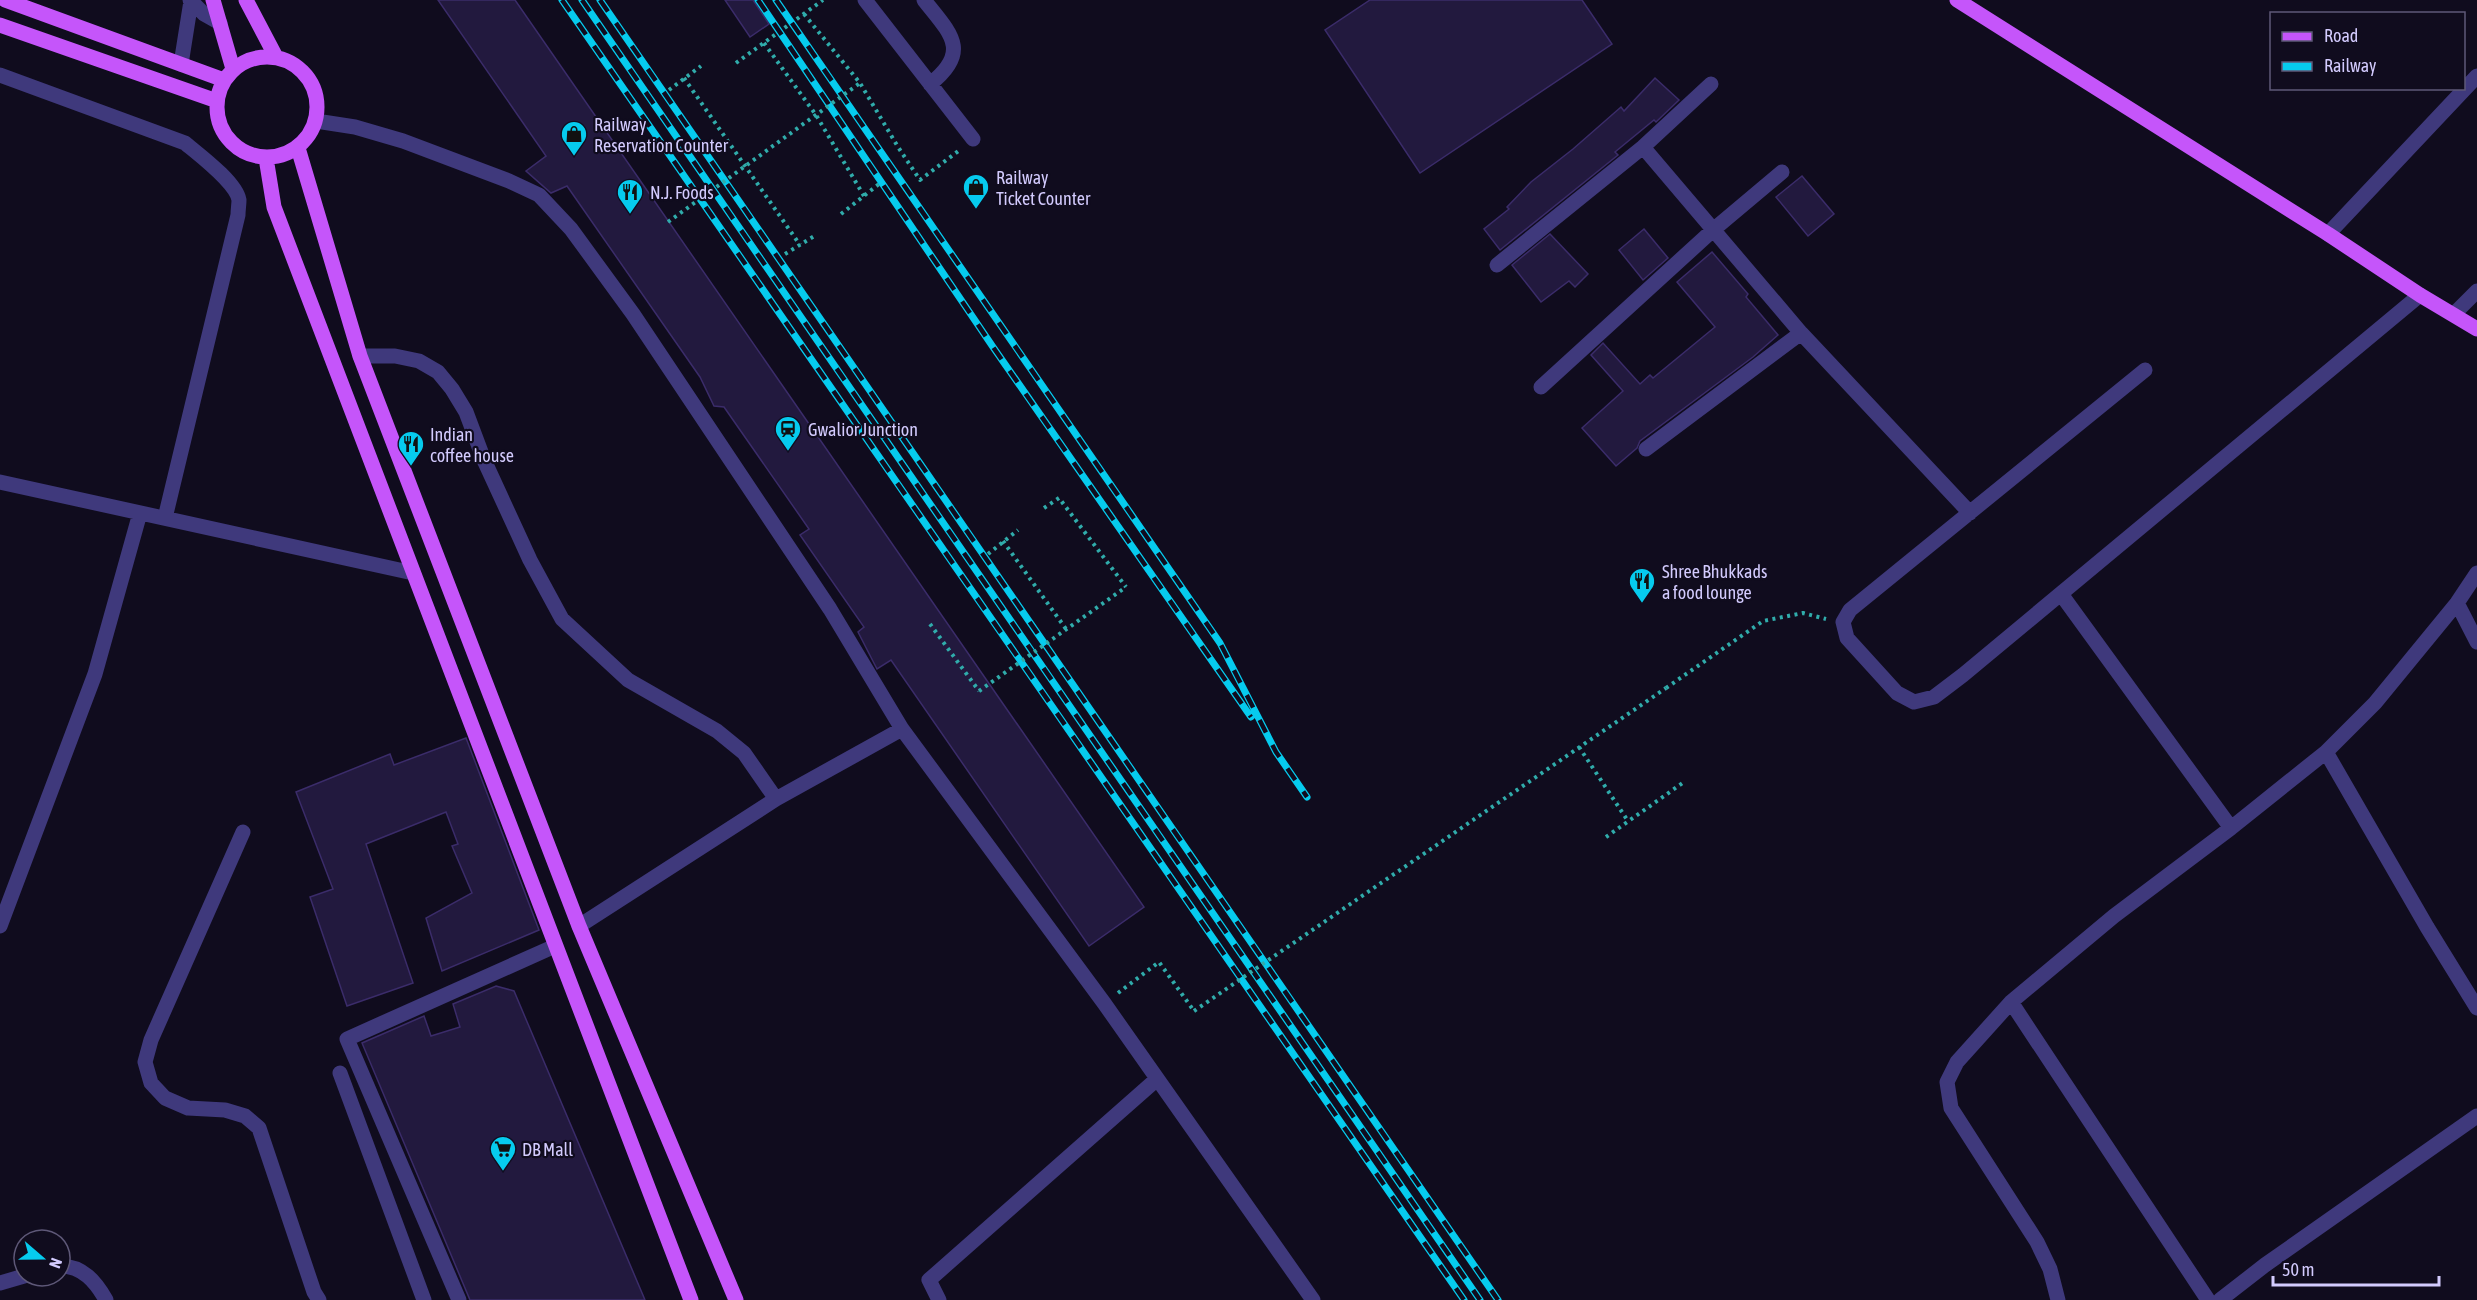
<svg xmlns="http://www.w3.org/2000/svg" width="2477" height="1300" font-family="'Asap Condensed',sans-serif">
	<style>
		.building { fill: #22193e; stroke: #3b2c6a; stroke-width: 1.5 }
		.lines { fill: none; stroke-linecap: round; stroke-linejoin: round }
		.path { stroke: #30acab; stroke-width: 4; stroke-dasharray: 3 4.5; stroke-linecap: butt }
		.minor { stroke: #3f397c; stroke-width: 15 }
		.major { stroke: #c555fa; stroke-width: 15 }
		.rail-casing { stroke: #06cbee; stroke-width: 7 }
		.rail { stroke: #100c1e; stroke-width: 4.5; stroke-dasharray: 14; stroke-linecap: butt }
		.path-bridge { stroke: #30acab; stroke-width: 4; stroke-dasharray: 3 4.5; stroke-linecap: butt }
		.labels { text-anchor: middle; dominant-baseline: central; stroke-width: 4.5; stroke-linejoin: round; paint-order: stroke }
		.poi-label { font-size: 18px; fill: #d3cbfe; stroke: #100c1e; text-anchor: start }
	</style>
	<rect width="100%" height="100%" fill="#100c1e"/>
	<path class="building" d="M438 0H515L1144 907 1089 946 891 660 877 669 858 632 864 627 800 535 809 529 724 407 714 406 700 377 567 186 551 193 526 171 546 156Z
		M725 0H753L769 24 750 37Z
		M1370 0H1582L1612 44 1420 173 1325 30Z
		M1655 78 1679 100 1656 122 1654 120 1615 152 1618 155 1500 250 1484 229 1509 209 1507 207 1531 182 1573 149 1621 107 1624 111Z
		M1802 176 1834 214 1808 236 1776 197Z
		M1644 229 1668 258 1643 280 1619 250Z
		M1550 234 1588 274 1575 287 1569 281 1541 302 1512 265Z
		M1712 252 1748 294 1746 297 1778 335 1753 357 1640 441 1637 448 1616 466 1582 428 1623 391 1591 355 1603 343 1640 384 1650 375 1653 378 1715 327 1677 282Z
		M466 738 539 930 442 971 426 918 472 893 452 846 458 844 446 812 366 844 413 983 347 1006 310 897 333 889 296 792 390 754 394 765Z
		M496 986 514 991 645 1300H470L362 1043 424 1016 431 1036 460 1027 453 1004Z"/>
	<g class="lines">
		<path class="path" d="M804 14 860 83 898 147 920 180 961 149
			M764 43 816 115 864 196
			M736 63 823 0
			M684 78 800 245
			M669 90 701 66
			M841 214 879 184
			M785 254 816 235
			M1044 508 1059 498 1126 587
			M1003 541 1066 629
			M988 554 1018 530
			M930 624 979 691
			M1666 688 1763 621 1803 613 1826 619
			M1579 747 1628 821
			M1606 837 1684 782
			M1118 993 1159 962 1194 1011"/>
		<path class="minor" d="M190 0 204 14 220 23
			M865 0 973 139
			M924 0C950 33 972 51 930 84
			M181 64 191 1
			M0 75 185 143C198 154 236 182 239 200 239 204 238 210 238 215L165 518
			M316 121 355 127 403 141 509 181 539 195 571 229 633 314 830 609 902 729 1104 1003 1313 1300
			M1643 147 1801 333
			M2328 234 2477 76
			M1497 265 1643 147 1711 84
			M2454 314 2477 291
			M360 356H395L419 361 438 372 452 389 466 412 484 460 530 560 562 619 628 680 717 731 744 753 776 799
			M2145 370 1850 610 1843 622 1847 638 1897 693 1914 702 1934 697 1963 675 2420 295
			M1541 387 1713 230 1782 172
			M1646 449 1801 333 1970 513
			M0 482 413 573
			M2061 594 2231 828
			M2457 603 2477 642
			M2326 752 2427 927 2477 1008
			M243 832 151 1040 145 1062 151 1083 165 1098 188 1108 225 1110 245 1116 259 1128 314 1292 319 1300
			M0 926 95 674 140 513
			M579 926 776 799 902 729
			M2011 1002 2208 1300
			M340 1073 424 1300
			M60 1266C83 1266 96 1282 106 1300
			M0 1283 24 1276
			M459 1300 347 1039 555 946
			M939 1300 929 1280 1157 1079
			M2058 1300 2050 1269 2037 1242 1951 1108 1947 1082 1957 1062 2011 1002 2114 916 2231 828 2326 752 2375 703 2457 603 2477 573
			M2220 1300 2265 1265 2477 1116"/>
		<path class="major" d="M5 0 224 80
			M213 0 233 69
			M246 0 276 57
			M1957 0 2328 234 2420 295 2477 329
			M0 25 217 101
			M217 107a50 50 0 1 1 100 0a50 50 0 1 1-100 0Z
			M298 148 360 356 579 926 736 1300
			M266 158 274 207 691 1300"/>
		<g class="rail-casing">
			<path id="rail" d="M562 0 1464 1300
				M582 0 1480 1300
				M600 0 1498 1300
				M758 0 993 347 1251 717
				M776 0 1220 643 1276 752 1307 797"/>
		</g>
		<use href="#rail" class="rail"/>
		<path class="path-bridge" d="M668 222 860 83
			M979 691 1126 587
			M1194 1011 1666 688"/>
	</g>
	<defs>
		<g id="shop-pin" transform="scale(1.35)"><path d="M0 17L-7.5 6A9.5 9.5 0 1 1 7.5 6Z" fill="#06cbee" stroke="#100c1e"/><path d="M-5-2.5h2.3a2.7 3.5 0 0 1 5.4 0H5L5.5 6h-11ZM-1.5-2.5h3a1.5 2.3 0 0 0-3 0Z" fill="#111"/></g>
		<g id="restaurant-pin" transform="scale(1.35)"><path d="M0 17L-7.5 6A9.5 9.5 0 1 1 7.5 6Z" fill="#06cbee" stroke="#100c1e"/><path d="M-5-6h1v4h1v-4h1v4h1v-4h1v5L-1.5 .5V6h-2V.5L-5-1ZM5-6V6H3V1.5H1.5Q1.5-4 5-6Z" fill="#111"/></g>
		<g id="station-pin" transform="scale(1.35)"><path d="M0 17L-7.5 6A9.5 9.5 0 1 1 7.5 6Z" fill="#06cbee" stroke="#100c1e"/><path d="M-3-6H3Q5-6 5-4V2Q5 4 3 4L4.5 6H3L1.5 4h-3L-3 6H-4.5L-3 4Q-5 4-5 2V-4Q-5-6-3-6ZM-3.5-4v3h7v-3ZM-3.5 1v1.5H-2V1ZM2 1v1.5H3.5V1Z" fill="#111"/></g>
		<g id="supermarket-pin" transform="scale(1.35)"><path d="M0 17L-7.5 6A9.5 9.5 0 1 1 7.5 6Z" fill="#06cbee" stroke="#100c1e"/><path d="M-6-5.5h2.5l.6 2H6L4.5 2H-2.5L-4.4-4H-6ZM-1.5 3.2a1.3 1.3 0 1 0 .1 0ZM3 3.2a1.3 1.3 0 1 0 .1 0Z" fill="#111"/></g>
	</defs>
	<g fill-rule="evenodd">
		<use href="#shop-pin" x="574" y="134"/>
		<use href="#shop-pin" x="976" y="187"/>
		<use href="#restaurant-pin" x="630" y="192"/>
		<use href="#station-pin" x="788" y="429"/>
		<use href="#restaurant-pin" x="411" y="444"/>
		<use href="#restaurant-pin" x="1642" y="581"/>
		<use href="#supermarket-pin" x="503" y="1149"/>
	</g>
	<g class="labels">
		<g class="poi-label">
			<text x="594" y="124">Railway<tspan x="594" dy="21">Reservation Counter</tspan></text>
			<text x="996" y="177">Railway<tspan x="996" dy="21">Ticket Counter</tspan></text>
			<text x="650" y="192">N.J. Foods</text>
			<text x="808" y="429">Gwalior Junction</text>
			<text x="430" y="434">Indian<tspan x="430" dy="21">coffee house</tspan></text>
			<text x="1662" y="571">Shree Bhukkads<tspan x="1662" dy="21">a food lounge</tspan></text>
			<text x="522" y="1149">DB Mall</text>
		</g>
	</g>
	<rect x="2270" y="12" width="195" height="78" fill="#100c1e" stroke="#5e5878" stroke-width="1.5"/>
	<rect x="2282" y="32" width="30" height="9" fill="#c555fa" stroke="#5e5878" stroke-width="1.5"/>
	<text x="2324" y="42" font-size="18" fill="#d3cbfe">Road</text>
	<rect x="2282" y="62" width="30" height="9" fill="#06cbee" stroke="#5e5878" stroke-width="1.5"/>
	<text x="2324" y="72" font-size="18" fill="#d3cbfe">Railway</text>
	<g transform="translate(42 1258) rotate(110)"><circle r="28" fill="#100c1e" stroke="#5e5878" stroke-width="1.5"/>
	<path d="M0-4.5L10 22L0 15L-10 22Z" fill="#06cbee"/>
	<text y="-9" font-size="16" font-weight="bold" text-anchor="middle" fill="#d3cbfe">N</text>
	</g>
	<path d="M2273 1276v9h166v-9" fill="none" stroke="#d3cbfe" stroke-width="3"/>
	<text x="2282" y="1276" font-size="18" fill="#d3cbfe" stroke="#100c1e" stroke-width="4.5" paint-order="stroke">50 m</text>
</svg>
